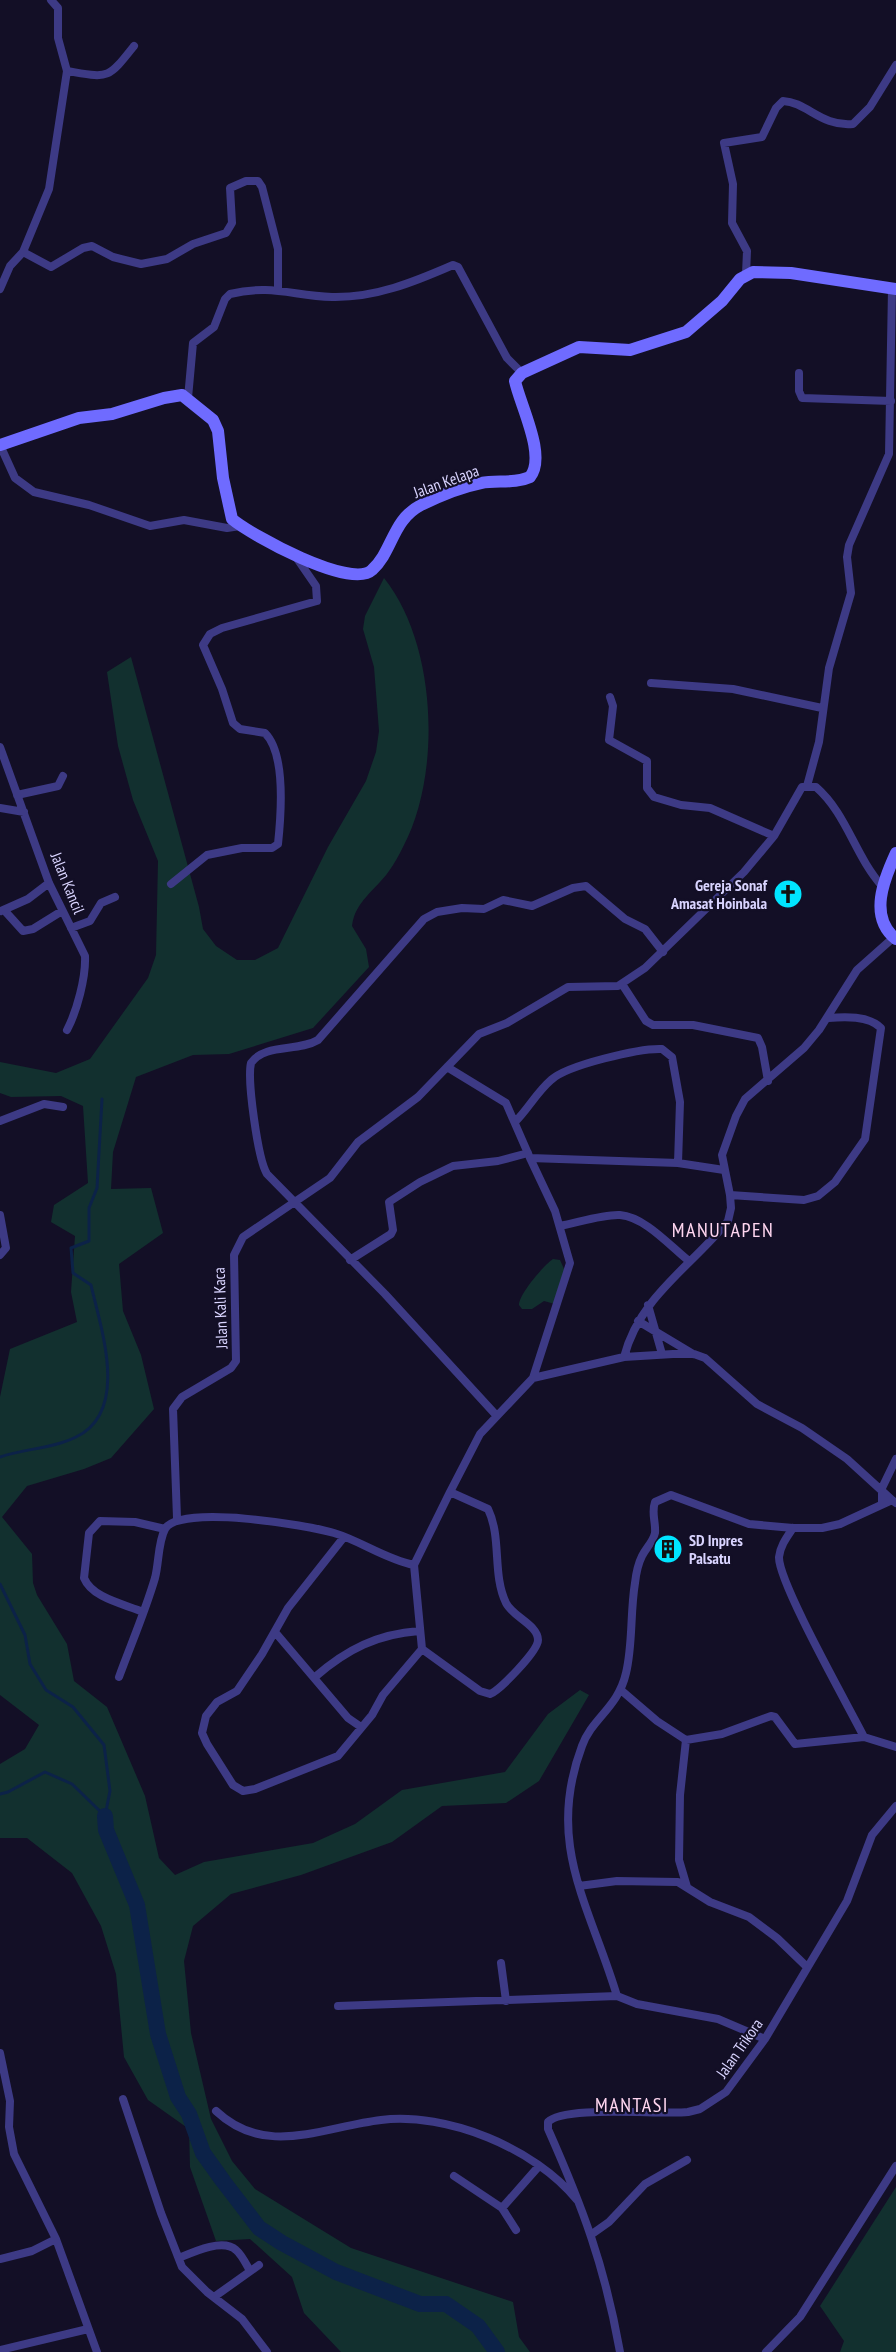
<svg xmlns="http://www.w3.org/2000/svg" width="896" height="2352" font-family="'PT Sans Narrow',sans-serif">
	<style>
		.green { fill: #12302f }
		.lines { fill: none; stroke-linecap: round; stroke-linejoin: round }
		.stream { stroke: #0c2248; stroke-width: 3 }
		.river { stroke: #0c2248; stroke-width: 16 }
		.street { stroke: #3d3a85; stroke-width: 8 }
		.secondary { stroke: #6f6bff; stroke-width: 12 }
		.labels { text-anchor: middle; dominant-baseline: central; stroke-width: 4.5; stroke-linejoin: round; paint-order: stroke }
		.street-label { font-size: 16px; fill: #d9d4ff; stroke: #130f26 }
		.poi-label { font-size: 16px; font-weight: bold; fill: #d9d4ff; stroke: #130f26; text-anchor: end }
		.quarter-label { font-size: 20px; letter-spacing: 1.5px; fill: #ffd6f0; stroke: #130f26 }
	</style>
	<rect width="100%" height="100%" fill="#130f26"/>
	<path class="green" d="M384 578C437 644 442 774 403 847 399 855 394 864 389 871 375 891 355 901 352 926L366 949 369 967 313 1028 229 1054 193 1055 136 1077 113 1152 111 1189 151 1188 163 1233 119 1264 123 1311 141 1355 154 1409 111 1458 84 1469 27 1486 2 1517 32 1554 33 1583 37 1595 67 1644 74 1681 107 1707 145 1796 159 1858 175 1875 204 1862 313 1843 355 1824 402 1790 505 1772 548 1714 580 1690 589 1695 539 1781 506 1803 442 1806 392 1842 301 1875 231 1894 193 1926 184 1961 191 2033 211 2119 232 2161 255 2189 351 2248 513 2302 519 2337 530 2352H341L304 2313 292 2277 250 2239 216 2241 190 2167 189 2129 148 2100 124 2057 116 1974 101 1926 72 1873 27 1838H0V1764L25 1749 39 1725 0 1695V1397L10 1349 77 1322 71 1292 75 1236 51 1222 54 1205 88 1183 83 1106 61 1096 11 1097 0 1093V1062L56 1073 90 1059 148 978 156 955 158 861 133 800 118 746 107 672 131 657 199 907 203 929 216 946 237 960H255L278 948 328 847 366 781 376 752 379 731 374 667 363 629 365 616Z
		M553 1259 560 1260 565 1271 555 1304 544 1301 532 1309H522L519 1305C519 1294 544 1265 553 1259Z
		M896 2187V2352H840L844 2341 820 2306Z"/>
	<g class="lines">
		<path class="stream" d="M0 1457C23 1449 55 1448 76 1437 130 1411 101 1329 91 1285L73 1273 71 1248 89 1241V1208L97 1188 102 1099
			M0 1584 25 1635 30 1664 46 1690 73 1707 104 1745 110 1791 105 1816
			M0 1794 8 1792 45 1772 72 1784 105 1816"/>
		<path class="river" d="M105 1816 106 1830 137 1905 158 2034 178 2097 189 2114 203 2153 223 2181 259 2228 282 2243 336 2272 420 2304H446L478 2326 497 2352"/>
		<path class="street" d="M67 71C109 78 107 80 134 46
			M23 252 51 267 83 248 92 246 113 257 141 264 167 259 193 244 226 233 232 223 230 188 246 181H258L262 187 278 249V289
			M746 274 747 251 732 223 733 184 724 143 762 137 776 108 783 101C807 102 821 127 853 124L870 107 896 65
			M0 289 10 266 23 252 49 189 67 71 58 38V8L51 0
			M799 373V391L802 398 891 401
			M188 398 193 343 214 327 225 299 230 294C272 284 293 296 332 297 375 298 414 282 453 265L458 267 507 358 522 373
			M0 445 15 478 34 492 89 505 150 526 184 520 227 528 240 526
			M651 683 733 689 822 708
			M610 697 613 706 609 740 647 761V788L654 797 681 805 710 808 774 836
			M0 747 49 883 85 956C86 977 77 1011 67 1030
			M807 786 819 742 829 668 851 593 847 557 849 545 889 454 892 289
			M17 795 58 786 63 776
			M0 808 24 812
			M171 884 207 855 242 848H272L278 844C281 816 286 754 265 733L240 729 233 723 222 689 203 645 210 634 222 628 317 601 316 586 296 557
			M4 910 23 931 33 929 62 911
			M1 911 28 899 49 883
			M71 928 90 921 101 903 115 897
			M622 984 646 1021 653 1025H693L758 1038 762 1047 768 1081
			M447 1067 506 1103 530 1158
			M0 1121 44 1104 63 1107
			M515 1122C528 1109 537 1092 551 1080 567 1065 640 1048 662 1049L672 1057 680 1102 678 1163
			M730 1195 722 1155 736 1116 745 1099 804 1048 819 1030 857 970 893 938
			M0 1215 6 1248 0 1255
			M560 1226C577 1223 603 1214 620 1215 645 1217 670 1246 689 1261
			M350 1260 391 1234 393 1230 389 1202 420 1182 453 1166 498 1161 528 1153
			M648 1305 662 1354
			M638 1321 693 1354
			M624 1357C640 1296 691 1267 728 1221L731 1208 730 1195 804 1200 818 1196 835 1182 865 1139 881 1028C868 1015 843 1017 827 1018
			M533 1378 570 1263 555 1211 530 1158 678 1163 724 1170
			M496 1415 385 1294 267 1174C258 1160 247 1080 251 1063 265 1043 298 1052 318 1040L424 919 437 912 462 908 484 909 503 900 532 906 573 888 586 886 625 919 645 929 663 952
			M882 1504V1488L896 1459
			M177 1518 173 1409 182 1397 231 1368 236 1361 234 1255 243 1237 330 1178 358 1142 418 1097 479 1034 507 1023 568 987 618 986 645 968 744 872 774 836 802 787H816C847 814 855 856 882 886
			M793 1528C787 1537 780 1546 779 1557 778 1582 849 1707 864 1737
			M344 1537 288 1608 262 1654 237 1691 217 1702 206 1716 202 1733 207 1744 233 1785 243 1791 255 1789 338 1756 372 1715 383 1695 422 1649
			M414 1565 422 1649
			M143 1612C124 1604 92 1598 84 1578L89 1533 100 1521 135 1522 165 1529
			M275 1632 348 1718 361 1727
			M422 1649 480 1691 490 1694C500 1690 538 1651 538 1640 538 1625 513 1617 506 1603 492 1574 502 1538 488 1509L450 1492 480 1434 533 1378 624 1357 673 1354H694L705 1358 757 1404 802 1428 847 1459 892 1500
			M119 1677C131 1644 145 1612 155 1578 159 1563 158 1542 165 1529 179 1504 308 1525 334 1533 361 1541 385 1559 414 1565L450 1492
			M315 1677C347 1649 378 1634 419 1631
			M622 1691 657 1721 686 1740 680 1795 679 1860 687 1887
			M686 1740 722 1734 771 1716 775 1717 795 1744 864 1737 896 1747
			M579 1886 617 1881 678 1882 710 1902 749 1917 777 1938 807 1967
			M501 1963 506 2001
			M338 2006 617 1996
			M765 2039 718 2019 637 2004 617 1996C590 1906 545 1844 582 1746 592 1718 618 1708 626 1673 633 1644 630 1613 635 1583 636 1574 638 1564 642 1556 646 1548 653 1542 655 1533 656 1522 651 1513 655 1502L671 1495 749 1524 793 1528H822L840 1524 892 1500 896 1503
			M0 2053 10 2101 9 2127 14 2154 56 2239 97 2352
			M123 2099 161 2213 182 2267 207 2292 242 2319 267 2352
			M216 2111C266 2158 322 2127 381 2120 447 2112 535 2148 577 2200
			M454 2176 502 2208 539 2166
			M502 2208 516 2230
			M592 2234 609 2222 645 2184 687 2160
			M179 2258C193 2252 223 2238 236 2250 242 2255 246 2264 250 2271
			M0 2259 32 2251 56 2239
			M214 2297 259 2265
			M0 2350 88 2329
			M620 2352C605 2267 583 2208 548 2129V2122C563 2105 661 2115 688 2112L700 2109 726 2092 765 2039 847 1901 872 1835 896 1806
			M766 2352 800 2317 896 2166"/>
		<path class="secondary" d="M0 445 79 418 112 414 164 398 182 395 213 420 218 431 223 478 232 519C251 535 351 590 372 570 393 551 392 520 421 505 439 496 461 487 481 483 497 480 515 484 530 477 547 456 520 405 515 381L522 373 579 347 630 350 686 332 722 301 740 279 753 272 791 273 896 289
			M896 853C884 879 868 917 896 939"/>
	</g>
	<defs>
		<g id="church-disc" transform="scale(1.5)"><circle r="9.5" fill="#00e5ff" stroke="#130f26"/><path d="M-1.2-6h2.4v3.5h3.3v2.4h-3.3V6h-2.4V-.1h-3.3v-2.4h3.3Z" fill="#111"/></g>
		<g id="building-disc" transform="scale(1.5)"><circle r="9.5" fill="#00e5ff" stroke="#130f26"/><path d="M-4-6H4V6H1V3H-1V6H-4ZM-2.5-4.3h1.7v1.8h-1.7ZM.8-4.3h1.7v1.8H.8ZM-2.5-1h1.7V.8h-1.7ZM.8-1h1.7V.8H.8Z" fill="#111"/></g>
	</defs>
	<g fill-rule="evenodd">
		<use href="#church-disc" x="788" y="894"/>
		<use href="#building-disc" x="668" y="1549"/>
	</g>
	<g class="labels">
		<g class="street-label">
			<text transform="translate(446 481) rotate(-20)">Jalan Kelapa</text>
			<text transform="translate(68 883) rotate(68)">Jalan Kancil</text>
			<text transform="translate(220 1308) rotate(-92)">Jalan Kali Kaca</text>
			<text transform="translate(739 2048) rotate(-55)">Jalan Trikora</text>
		</g>
		<g class="poi-label">
			<text x="767" y="885">Gereja Sonaf<tspan x="767" dy="18">Amasat Hoinbala</tspan></text>
			<text x="689" y="1540" text-anchor="start">SD Inpres<tspan x="689" dy="18">Palsatu</tspan></text>
		</g>
		<g class="quarter-label">
			<text x="723" y="1230">MANUTAPEN</text>
			<text x="632" y="2105">MANTASI</text>
		</g>
	</g>
</svg>
